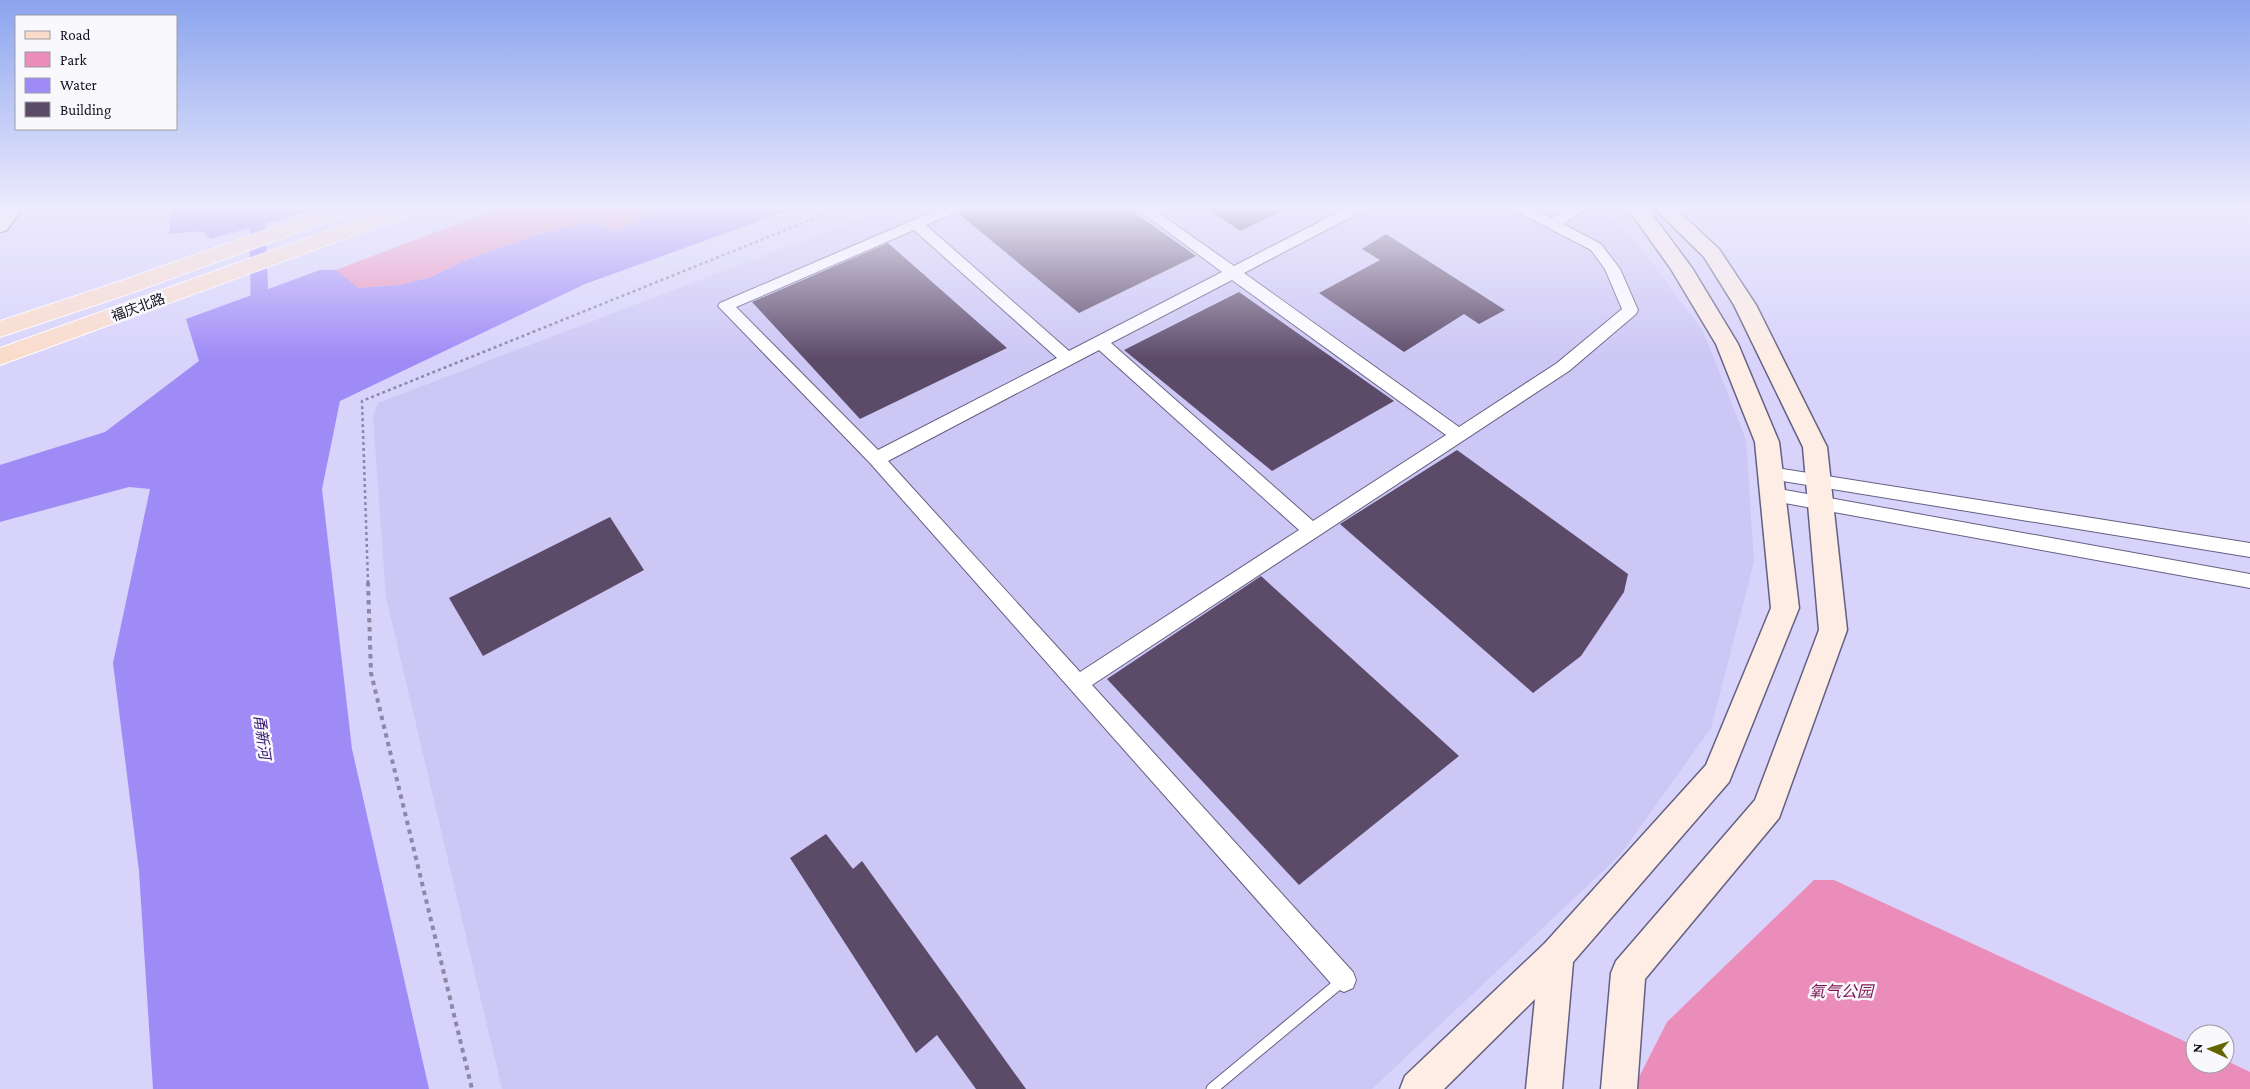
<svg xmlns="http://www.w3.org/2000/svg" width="2250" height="1089" font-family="'Crimson Pro','Noto Sans SC',serif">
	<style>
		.built { fill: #cdc7f5 }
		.green { fill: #eb8dba }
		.water { fill: #9f8bf6 }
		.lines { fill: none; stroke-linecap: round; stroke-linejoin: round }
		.canal { fill: #9f8bf6; fill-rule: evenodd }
		.building { fill: #5c4a69 }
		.lane-casing { stroke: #646082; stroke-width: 13 }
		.street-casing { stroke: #646082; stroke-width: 2 }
		.secondary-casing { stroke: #646082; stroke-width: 3 }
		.primary-casing { stroke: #fff; stroke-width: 2 }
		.path-far1 { stroke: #8c88a6; stroke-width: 2.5; stroke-dasharray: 3 3; stroke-linecap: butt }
		.path { stroke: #8c88a6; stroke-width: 4; stroke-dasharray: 4.5 4.5; stroke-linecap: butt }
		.lane { stroke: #fff; stroke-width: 11 }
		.street { fill: #fff; fill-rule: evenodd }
		.secondary { fill: #fdede5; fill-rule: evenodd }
		.primary { fill: #fbdccb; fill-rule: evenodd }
		.labels { text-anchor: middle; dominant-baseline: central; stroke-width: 5; stroke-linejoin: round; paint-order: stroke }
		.street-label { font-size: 14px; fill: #12101d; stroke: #f9f9fd }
		.water-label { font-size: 15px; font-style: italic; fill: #331371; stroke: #f9f9fd }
		.near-park-label { font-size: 16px; font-style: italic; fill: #7c1652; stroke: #f9f9fd }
	</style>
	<rect width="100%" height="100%" fill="#d8d3fb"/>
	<path class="built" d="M894 206H1602L1637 243 1703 331 1746 440 1754 562 1711 728 1620 855 1372 1089H502L386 597 373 416 378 403Z"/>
	<path class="green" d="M504 206H673L656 210 614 232 592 221 538 234 463 261 431 277 400 285 357 288 345 281 336 270Z
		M1814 880H1834L2195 1046V1064H2225V1060L2250 1072V1089H1633L1667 1022Z"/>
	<path class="water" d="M171 206H329L210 239 202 231 169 234Z
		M673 206H801L585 284 340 401 322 489 352 749 429 1089H153L139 871 113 663 150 489 129 487 0 522V465L105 432 199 361 186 319 320 270H336L358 288 400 285 431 277 463 261 538 234 592 221 614 232 656 210Z"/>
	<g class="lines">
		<path class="canal" d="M249 206H265L269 320 266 324 260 326 254 324 251 320Z"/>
	</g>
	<path class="building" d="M967 206H1125L1196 256 1079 313 958 213 965 210Z
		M1204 206H1294L1240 231Z
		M1386 234 1505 310 1479 324 1464 314 1404 352 1319 293 1380 260 1362 249Z
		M888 243 1007 348 860 419 752 302Z
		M1239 292 1394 401 1272 471 1124 350Z
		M1457 450 1628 574 1624 592 1581 656 1533 693 1340 524Z
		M610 517 644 570 483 656 449 598Z
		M1261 576 1459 756 1299 885 1107 679Z
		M826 834 853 869 862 861 1026 1089H976L937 1035 916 1053 790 858Z"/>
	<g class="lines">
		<g class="lane-casing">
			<path id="lane" d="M1212 1089 1342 981"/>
		</g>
		<g class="street-casing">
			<path id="street" d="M946 206H965L963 209 926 225 1069 351 1222 272 1133 206H1149L1234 266 1350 206H1368L1366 209 1244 273 1459 427 1557 363 1622 309 1605 269 1591 250 1512 209 1510 206H1528L1552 218 1571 206H1591L1563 224 1601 244 1620 269 1638 310 1636 314 1569 371 1092 685 1353 972 1356 980 1353 988 1344 992 1335 988 870 463 718 306 720 303ZM914 230 1057 358 878 450 736 307ZM1232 280 1446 435 1313 521 1111 343ZM1099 350 1299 530 1080 672 888 461Z
				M1770 467 2250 543V557L1764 478 1761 473 1764 468Z
				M1774 488 2250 574V588L1768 500 1765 495 1768 490Z"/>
		</g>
		<g class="secondary-casing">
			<path id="secondary" d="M4 206H24L7 230 0 232V211Z
				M1626 206H1646L1692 268 1738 344 1779 442 1799 608 1729 782 1573 962 1562 1089H1526L1535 999 1444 1089H1400L1405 1076 1545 943 1706 765 1771 608 1755 442 1716 344 1671 269Z
				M1652 206H1673L1719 249 1756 305 1827 447 1847 630 1779 818 1645 979 1637 1089H1601L1611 973 1616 961 1755 800 1819 630 1803 447 1734 305 1704 257Z"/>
		</g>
		<g class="primary-casing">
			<path id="primary" d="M333 206H363L359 210 137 291 0 337V321L121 281Z
				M397 206H427L423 210 0 365V348Z"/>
		</g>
		<path class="path-far1" d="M368 583 362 401 845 206"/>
		<path class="path" d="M368 582 371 673 472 1089"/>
		<use href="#lane" class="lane"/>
		<use href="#street" class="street"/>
		<use href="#secondary" class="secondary"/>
		<use href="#primary" class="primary"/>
	</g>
	<linearGradient id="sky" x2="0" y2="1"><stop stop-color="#8ba4ee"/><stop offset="0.58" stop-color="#edebfd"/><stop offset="1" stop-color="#edebfd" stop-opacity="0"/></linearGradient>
	<rect width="2250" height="358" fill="url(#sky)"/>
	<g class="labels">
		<g class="street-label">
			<text transform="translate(138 307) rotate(-20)">福庆北路</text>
		</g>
		<g class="water-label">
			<text transform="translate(262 737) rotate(82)">甬新河</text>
		</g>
		<g class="near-park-label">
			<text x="1841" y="991">氧气公园</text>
		</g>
	</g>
	<rect x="15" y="15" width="162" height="115" fill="#f9f9fd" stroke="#9d9ca3"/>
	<rect x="25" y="31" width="25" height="8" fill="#fbdccb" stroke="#9d9ca3"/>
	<text x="60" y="40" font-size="15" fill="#12101d">Road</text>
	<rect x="25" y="52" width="25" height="15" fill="#eb8dba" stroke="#9d9ca3"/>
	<text x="60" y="65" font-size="15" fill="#12101d">Park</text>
	<rect x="25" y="78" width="25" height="15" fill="#9f8bf6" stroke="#9d9ca3"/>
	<text x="60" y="90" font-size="15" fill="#12101d">Water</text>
	<rect x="25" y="102" width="25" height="15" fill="#5c4a69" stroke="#9d9ca3"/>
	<text x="60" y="115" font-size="15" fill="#12101d">Building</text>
	<g transform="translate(2210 1049) rotate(273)"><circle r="24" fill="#f9f9fd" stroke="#9d9ca3"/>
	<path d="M0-4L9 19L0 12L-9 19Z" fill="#646500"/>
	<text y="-8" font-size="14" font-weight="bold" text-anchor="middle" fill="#12101d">N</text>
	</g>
</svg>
